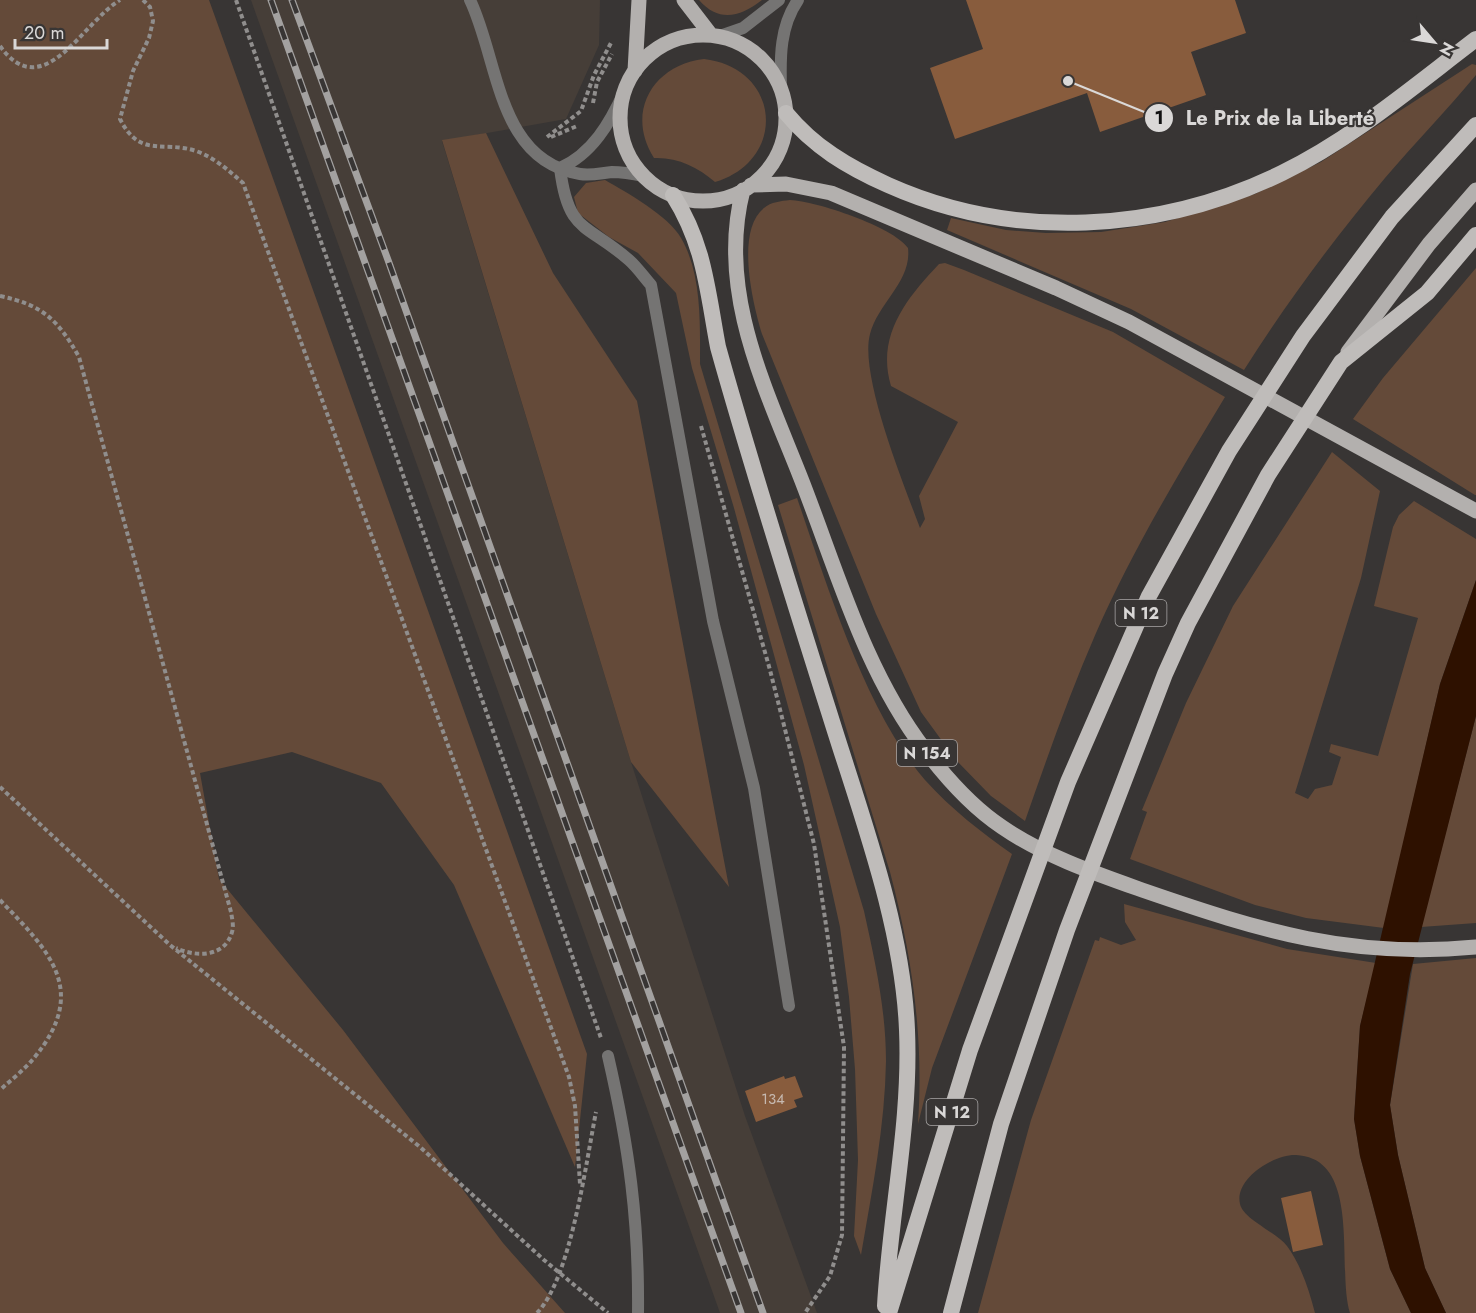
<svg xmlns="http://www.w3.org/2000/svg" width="1476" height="1313" font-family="Jost,sans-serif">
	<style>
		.built { fill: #463e38 }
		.green { fill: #644a39 }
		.water { fill: #2e1100 }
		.building { fill: #885c3d }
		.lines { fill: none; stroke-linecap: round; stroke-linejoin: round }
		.path { stroke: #908e8d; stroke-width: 4; stroke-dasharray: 4.5 3; stroke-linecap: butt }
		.service { stroke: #757473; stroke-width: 12 }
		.minor { stroke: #757473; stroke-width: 12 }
		.primary { stroke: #b3b0ae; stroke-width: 15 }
		.trunk { stroke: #bfbcba; stroke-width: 16 }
		.rail-casing { stroke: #a3a1a0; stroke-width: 7 }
		.rail { stroke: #383534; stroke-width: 4.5; stroke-dasharray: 14; stroke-linecap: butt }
		.labels { text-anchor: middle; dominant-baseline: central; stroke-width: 4.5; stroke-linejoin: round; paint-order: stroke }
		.number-label { font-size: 15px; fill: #c6b9b0 }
		.shield { fill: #383534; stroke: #a9a7a6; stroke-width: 1.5 }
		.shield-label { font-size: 16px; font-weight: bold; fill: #dad8d7 }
		.leader { fill: none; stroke: #dad8d7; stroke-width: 2 }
		.callout-dot { fill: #dad8d7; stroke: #383534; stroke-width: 2 }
		.mark-label { font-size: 18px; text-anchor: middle; font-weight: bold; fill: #111 }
		.callout-label { font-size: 20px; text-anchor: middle; font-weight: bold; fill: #dad8d7; stroke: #383534; stroke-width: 4.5; stroke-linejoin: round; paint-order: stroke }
	</style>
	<rect width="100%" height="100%" fill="#383534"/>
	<path class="built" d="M251 0H600L599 45 566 119 442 141 631 762 745 1116 817 1313H720Z"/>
	<path class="green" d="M0 0H209L587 1054 575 1167 454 885 381 783 292 752 200 773 219 879 343 1030 503 1243 565 1313H0Z
		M699 0H762C740 17 719 23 699 0Z
		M704 59C781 68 788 160 715 182 698 167 677 157 654 158 625 112 653 65 704 59Z
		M1472 64 1476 65V75C1447 110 1415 143 1385 178 1334 239 1287 302 1244 370L1131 309 947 230 951 218 1006 230 1046 233 1101 232 1165 222 1255 194 1321 162Z
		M486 133 553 273 637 401 729 887 631 762 442 140Z
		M605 180C626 192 669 216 681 238 702 274 700 324 700 364L864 911C875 961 886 1010 886 1061 885 1126 872 1191 861 1255L854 1236 858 1160 855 1069 849 997 840 927 804 765 734 508 692 368 676 293 638 253 609 237 578 213 574 197 586 183Z
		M790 200C816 201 894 227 908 248 912 281 878 303 870 334 859 375 904 485 920 528L925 519 919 496 958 422 891 386C876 336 906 299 939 264L945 263 964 270 1113 332 1225 397C1179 473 1132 551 1096 633 1069 695 1047 758 1025 821L991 796 956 760 921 712 876 614 762 334C753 304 735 231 764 208 771 202 781 201 790 200Z
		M1476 268V495H1475L1353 419 1383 378Z
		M1332 452 1380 491 1361 578 1295 793 1308 799 1315 789 1332 785 1341 757 1329 752 1331 744 1378 756 1418 618 1374 606 1393 527 1399 515 1414 501 1476 539V580L1440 684 1384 928 1306 918 1255 905 1130 859 1147 812 1142 810 1186 703 1233 606Z
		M797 498C827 584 865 711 925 780 951 809 981 832 1012 854L932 1068 918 1124C924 1037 912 956 890 872L778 505Z
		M1476 716V923L1421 927Z
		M1124 904 1287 949 1376 963 1360 1026 1354 1119 1360 1156 1390 1269 1411 1313H1350C1336 1270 1363 1158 1296 1155 1275 1154 1234 1178 1240 1204 1243 1219 1276 1232 1287 1246 1301 1265 1309 1290 1315 1313H978L1031 1120 1095 940 1099 941 1100 937 1121 945 1136 940 1125 922Z
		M1476 958V1313H1446L1425 1268 1398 1155 1390 1105 1413 964Z"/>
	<path class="water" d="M1476 580V716L1410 974 1390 1105 1398 1155 1425 1268 1446 1313H1411L1390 1269 1360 1156 1354 1119 1360 1026 1440 684Z"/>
	<path class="building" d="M966 0H1235L1246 33 1191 52 1206 95 1100 132 1087 93 955 139 930 68 983 49Z
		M784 1076 785 1079 795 1076 803 1097 794 1100 797 1107 756 1122 745 1091Z
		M1311 1191 1323 1245 1293 1252 1281 1198Z"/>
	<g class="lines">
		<path class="path" d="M143 0 150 7 153 21 149 38 133 71 120 119C140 159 163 140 196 151 215 158 228 170 243 183L569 1077 575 1106 580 1184
			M236 0 601 1038
			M0 46C43 106 83 22 120 0
			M593 103 597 82 612 54
			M547 137 581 111 594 75 612 41
			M551 137 577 126
			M0 296C43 305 58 320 79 357L231 912C232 918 234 926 232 932 225 958 195 957 176 948
			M701 426 770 670 814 844 844 1047 842 1235 830 1276 805 1313
			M0 787 170 945 420 1147 544 1260 608 1313
			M0 900C49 951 90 990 34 1058 24 1070 11 1080 0 1090
			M537 1313C571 1278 586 1162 596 1112"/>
		<path class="service" d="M560 168C568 234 587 223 629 260 637 267 644 277 651 285L713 621 754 788 789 1006"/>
		<path class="minor" d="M470 0C499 60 497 161 580 174 591 176 601 173 612 172 623 172 634 174 644 176
			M720 36 743 28 779 0
			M781 87C780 57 780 26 798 0
			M560 168C592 154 610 123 624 92
			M608 1056C629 1147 639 1220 638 1313"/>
		<path class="primary" d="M684 0 711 35
			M620 118a83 83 0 1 1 166 0a83 83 0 1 1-166 0Z
			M635 71 639 0
			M751 185 786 184 831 193 1056 288 1129 322 1476 511
			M743 190C717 290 764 385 800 476 836 567 864 671 925 750 947 779 972 807 1002 827 1044 856 1097 874 1145 891 1261 931 1351 959 1476 947
			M1348 352 1429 244 1476 190"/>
		<path class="trunk" d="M786 113C814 147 848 167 888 185 1013 241 1159 233 1282 173 1352 139 1414 86 1476 39
			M673 195C705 246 707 289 718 347 754 476 795 604 835 731 865 826 903 930 907 1030 911 1123 890 1214 885 1306
			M889 1313 970 1050 1068 782 1149 596 1229 451 1303 336 1392 217 1476 125
			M951 1313 1001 1124 1067 930 1165 674 1188 623 1268 475 1341 362 1427 293 1476 235"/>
		<g class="rail-casing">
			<path id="rail" d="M271 0 741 1313
				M292 0 388 260 763 1313"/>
		</g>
		<use href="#rail" class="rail"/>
	</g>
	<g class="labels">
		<g class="number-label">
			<text x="773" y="1099">134</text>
		</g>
		<g class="shield">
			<rect x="1115.5" y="600" width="51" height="26" rx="4.5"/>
			<rect x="897" y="740" width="60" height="26" rx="4.5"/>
			<rect x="926.5" y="1099" width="51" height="26" rx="4.5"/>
		</g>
		<g class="shield-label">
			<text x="1141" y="613">N 12</text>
			<text x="927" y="753">N 154</text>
			<text x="952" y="1112">N 12</text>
		</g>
	</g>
	<path class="leader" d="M1068 81L1159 118"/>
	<g class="callout-dot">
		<circle cx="1068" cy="81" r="6"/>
		<circle cx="1159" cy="118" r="15"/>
	</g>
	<g class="mark-label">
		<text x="1159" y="124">1</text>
	</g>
	<g class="callout-label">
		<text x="1280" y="125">Le Prix de la Liberté</text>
	</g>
	<g transform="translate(1434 42) rotate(119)" stroke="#383534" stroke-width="4.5" paint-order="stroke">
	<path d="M0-4.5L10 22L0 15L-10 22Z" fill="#dad8d7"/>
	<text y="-9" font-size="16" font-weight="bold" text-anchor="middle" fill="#dad8d7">N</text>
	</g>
	<path d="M15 39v9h92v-9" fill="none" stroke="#dad8d7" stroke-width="3"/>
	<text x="24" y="39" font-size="18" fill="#dad8d7" stroke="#383534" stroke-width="4.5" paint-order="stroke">20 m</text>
</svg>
